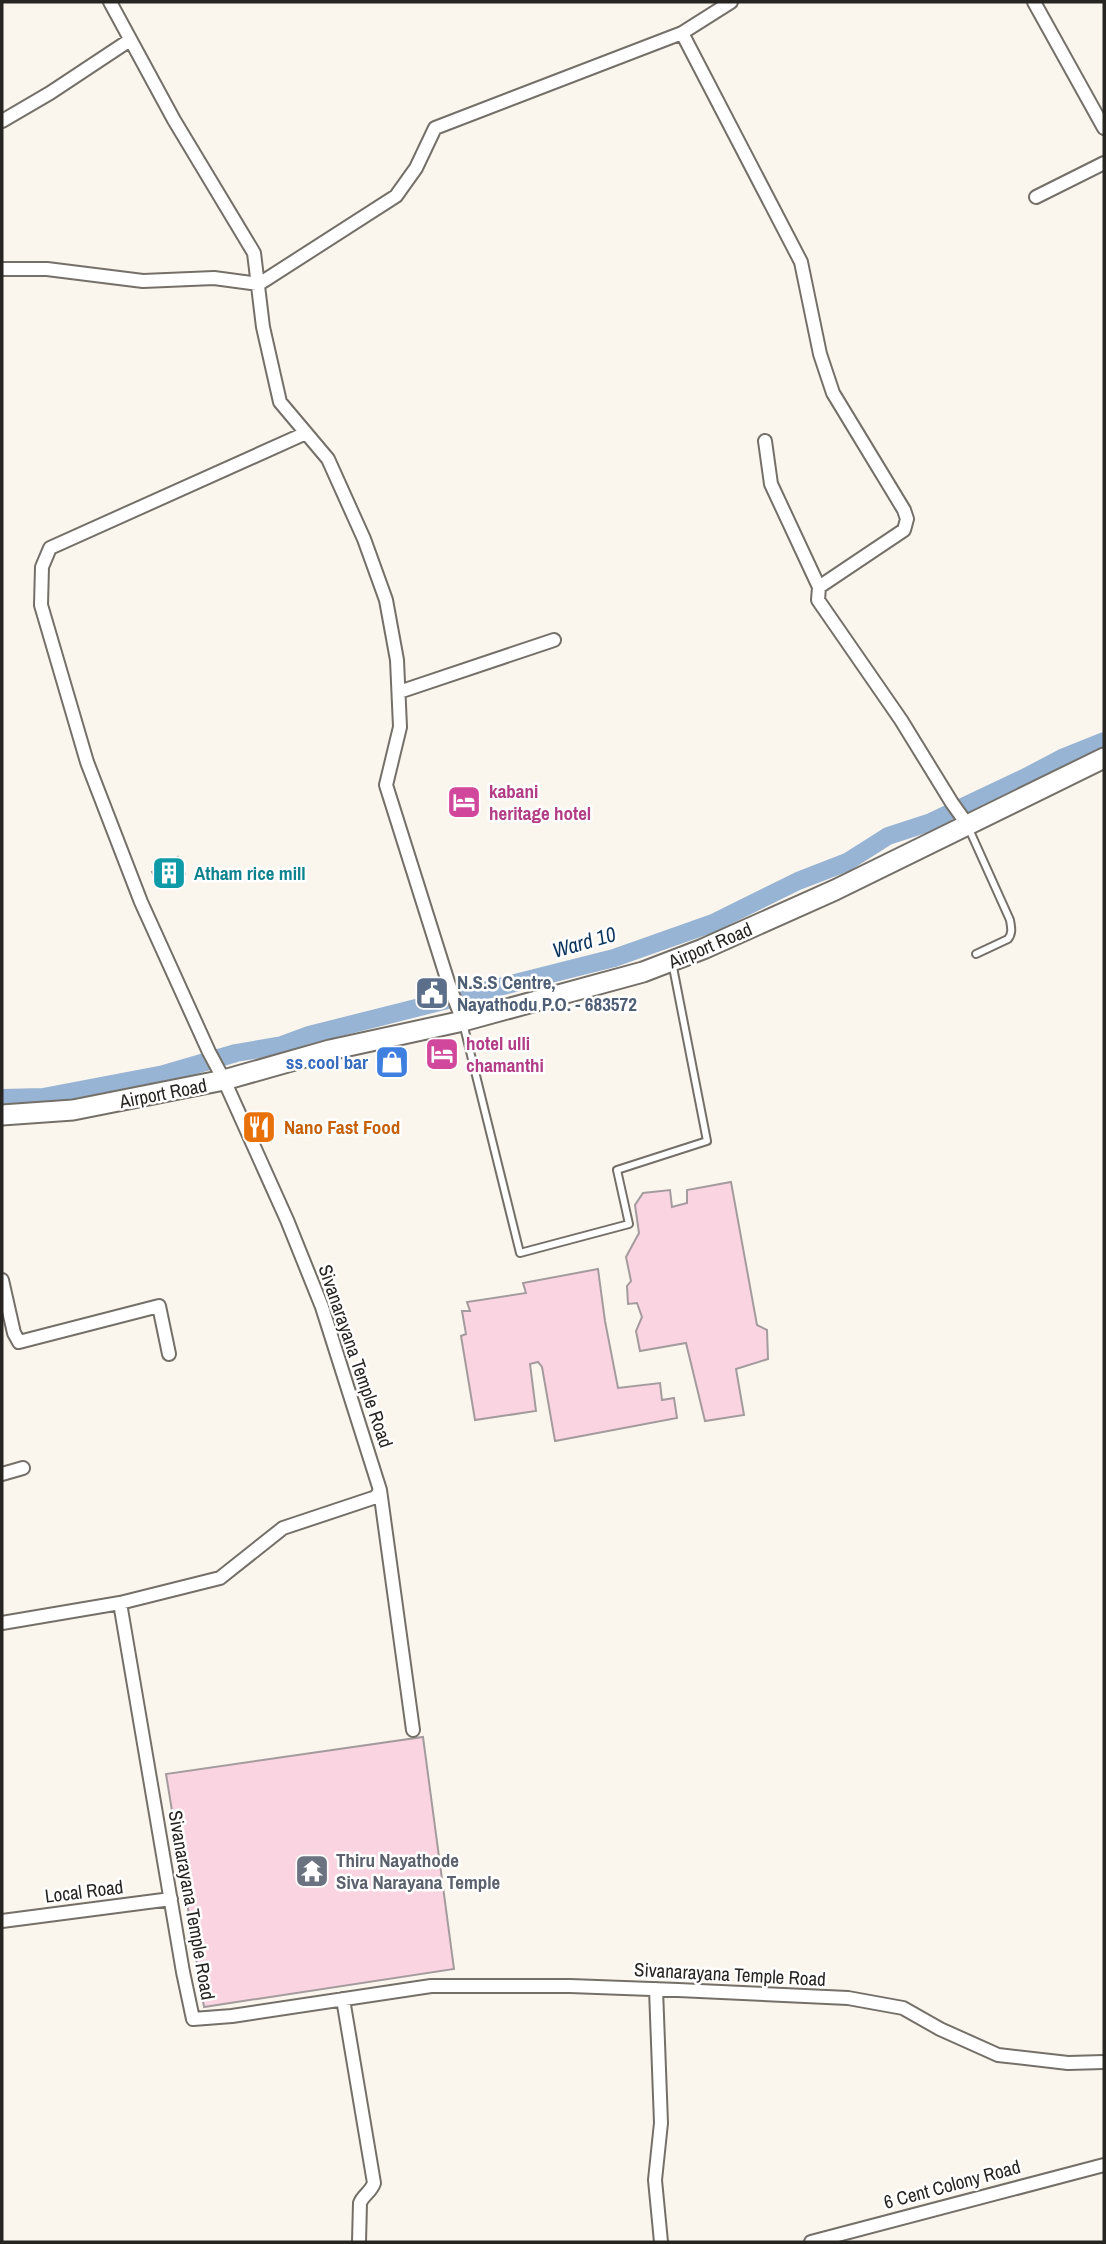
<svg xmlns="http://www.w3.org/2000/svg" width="1106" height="2244" font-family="'Archivo Narrow',sans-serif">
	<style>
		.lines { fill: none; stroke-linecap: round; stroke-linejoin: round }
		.canal { stroke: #98b4d4; stroke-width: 18 }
		.building { fill: #fad4e1; stroke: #a49b9e; stroke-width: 2 }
		.service-casing { stroke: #747069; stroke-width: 10 }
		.minor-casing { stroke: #747069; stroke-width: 16 }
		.secondary-casing { stroke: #747069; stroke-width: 23 }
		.service { stroke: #fff; stroke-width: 6 }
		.minor { stroke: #fff; stroke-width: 12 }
		.secondary { stroke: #fff; stroke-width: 19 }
		.labels { text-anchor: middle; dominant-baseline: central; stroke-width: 5; stroke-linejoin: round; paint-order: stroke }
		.hotel-label { font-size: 19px; font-weight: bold; fill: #b23c85; stroke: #fff; text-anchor: start }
		.culture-label { font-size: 19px; font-weight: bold; fill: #0d838f; stroke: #fff; text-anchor: start }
		.street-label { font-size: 19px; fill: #272522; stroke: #fff }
		.service-label { font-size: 19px; font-weight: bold; fill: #4e5e75; stroke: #fff; text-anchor: start }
		.shop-label { font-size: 19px; font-weight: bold; fill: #366cbe; stroke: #fff; text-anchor: end }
		.food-label { font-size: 19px; font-weight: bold; fill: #c56008; stroke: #fff; text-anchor: start }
		.worship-label { font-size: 19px; font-weight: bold; fill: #5b616d; stroke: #fff; text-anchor: start }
		.water-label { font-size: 21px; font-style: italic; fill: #0c355e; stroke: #fff }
	</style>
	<rect width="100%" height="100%" fill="#fbf6ed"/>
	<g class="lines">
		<path class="canal" d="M2 1098 43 1097 164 1074 236 1053 282 1045 309 1035 614 958 713 923 798 881 847 862 888 836 931 822 1026 777 1064 757 1104 741"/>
	</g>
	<path class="building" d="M178 857 185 874 160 888 152 872Z
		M731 1182 757 1325 767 1330 768 1359 736 1369 744 1415 705 1421 686 1343 640 1351 636 1331 642 1317 637 1303 628 1304 627 1286 631 1281 626 1257 639 1233 635 1205 643 1193 670 1190 672 1207 687 1203V1190Z
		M598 1269 605 1321 618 1388 660 1383 662 1400 674 1398 677 1418 555 1441 542 1367 538 1362 530 1364 536 1411 475 1420 461 1336 466 1334 462 1311H470L467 1302 526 1293 523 1283Z
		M423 1737 454 1969 204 2007 166 1774Z"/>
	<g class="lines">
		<g class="service-casing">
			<path id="service" d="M969 829 1010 920C1011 927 1013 933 1008 939L976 954
				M463 1023 520 1253 629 1224 617 1170 707 1141 672 962"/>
		</g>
		<g class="minor-casing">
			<path id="minor" d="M110 2 174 120 254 253 263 327 280 402 328 459 364 539 386 600 397 660 400 727 386 785 449 985 463 1021
				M1034 2 1104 128
				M682 33 801 262 820 354 833 393 904 510 907 519 904 530 819 587 818 600 901 720 952 803 967 824
				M2 121 50 93 130 40
				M1036 197 1104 163
				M2 269H47L143 281 214 278 259 284 396 196 416 168 435 128 682 33 731 2
				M306 433 50 548 42 567 41 605 87 762 141 902 209 1052 224 1080 287 1220 322 1307 380 1490 376 1497 283 1528 220 1578 120 1603 183 1972 193 2019 232 2016 431 1986H570L678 1990 848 1998 903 2008 940 2029 998 2055 1068 2063 1104 2062
				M765 441 771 484 819 587
				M399 692 554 640
				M2 1280 14 1333 19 1342 159 1306 169 1354
				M2 1474 23 1468
				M380 1490 413 1730
				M2 1623 120 1603
				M2 1921 171 1899
				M656 1989 661 2123 655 2180 661 2242
				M343 1999 374 2183C371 2192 363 2195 360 2203L359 2242
				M811 2242 1104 2165"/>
		</g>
		<g class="secondary-casing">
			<path id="secondary" d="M2 1115 73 1110 224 1080 330 1050 463 1021 643 972 703 949 835 890 1104 758"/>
		</g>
		<use href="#service" class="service"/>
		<use href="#minor" class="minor"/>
		<use href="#secondary" class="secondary"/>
	</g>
	<defs>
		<g id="hotel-square" transform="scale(1.75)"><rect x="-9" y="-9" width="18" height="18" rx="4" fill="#d1479c" stroke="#fff"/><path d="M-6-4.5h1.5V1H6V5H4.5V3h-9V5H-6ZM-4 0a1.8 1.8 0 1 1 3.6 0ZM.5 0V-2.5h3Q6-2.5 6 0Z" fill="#fff"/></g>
		<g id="building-square" transform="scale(1.75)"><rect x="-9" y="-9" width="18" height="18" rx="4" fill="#0f9aa8" stroke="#fff"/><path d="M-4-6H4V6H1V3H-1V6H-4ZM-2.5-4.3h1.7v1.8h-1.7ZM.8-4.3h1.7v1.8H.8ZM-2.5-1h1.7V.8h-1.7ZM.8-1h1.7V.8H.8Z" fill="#fff"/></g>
		<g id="civic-square" transform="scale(1.75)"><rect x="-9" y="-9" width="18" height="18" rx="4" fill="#5c6f8a" stroke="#fff"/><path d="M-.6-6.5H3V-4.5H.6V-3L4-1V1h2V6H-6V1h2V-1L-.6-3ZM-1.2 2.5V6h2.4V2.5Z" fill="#fff"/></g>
		<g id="shop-square" transform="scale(1.75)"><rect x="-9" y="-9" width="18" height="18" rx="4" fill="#3f7fe0" stroke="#fff"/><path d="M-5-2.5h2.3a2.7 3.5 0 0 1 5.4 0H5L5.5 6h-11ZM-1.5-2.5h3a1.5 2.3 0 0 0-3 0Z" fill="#fff"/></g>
		<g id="restaurant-square" transform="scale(1.75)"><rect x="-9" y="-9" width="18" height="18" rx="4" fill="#e8710a" stroke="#fff"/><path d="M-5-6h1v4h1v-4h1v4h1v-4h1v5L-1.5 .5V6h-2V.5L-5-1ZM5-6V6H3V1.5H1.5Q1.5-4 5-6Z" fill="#fff"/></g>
		<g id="temple-square" transform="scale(1.75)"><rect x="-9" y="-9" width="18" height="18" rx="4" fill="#6b7280" stroke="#fff"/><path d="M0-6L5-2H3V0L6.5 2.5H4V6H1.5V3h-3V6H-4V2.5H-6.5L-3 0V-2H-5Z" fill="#fff"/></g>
	</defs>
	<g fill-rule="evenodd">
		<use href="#hotel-square" x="464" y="802"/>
		<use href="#building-square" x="169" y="873"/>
		<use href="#civic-square" x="432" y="993"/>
		<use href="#hotel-square" x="442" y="1054"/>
		<use href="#shop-square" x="392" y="1062"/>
		<use href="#restaurant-square" x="259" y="1127"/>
		<use href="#temple-square" x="312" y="1871"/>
	</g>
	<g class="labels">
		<g class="hotel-label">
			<text x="489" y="791">kabani<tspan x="489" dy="22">heritage hotel</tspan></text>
			<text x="466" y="1043">hotel ulli<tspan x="466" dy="22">chamanthi</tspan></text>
		</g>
		<g class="culture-label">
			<text x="194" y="873">Atham rice mill</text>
		</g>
		<g class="street-label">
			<text transform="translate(710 945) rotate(-23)">Airport Road</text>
			<text transform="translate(163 1093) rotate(-11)">Airport Road</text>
			<text transform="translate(356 1356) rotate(71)">Sivanarayana Temple Road</text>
			<text transform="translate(84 1891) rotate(-7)">Local Road</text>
			<text transform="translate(192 1905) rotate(80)">Sivanarayana Temple Road</text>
			<text transform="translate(730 1974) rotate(3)">Sivanarayana Temple Road</text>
			<text transform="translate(952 2184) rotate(-15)">6 Cent Colony Road</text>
		</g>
		<g class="service-label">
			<text x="457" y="982">N.S.S Centre,<tspan x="457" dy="22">Nayathodu P.O. - 683572</tspan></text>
		</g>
		<g class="shop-label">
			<text x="368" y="1062">ss cool bar</text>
		</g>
		<g class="food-label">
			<text x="284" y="1127">Nano Fast Food</text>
		</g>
		<g class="worship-label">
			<text x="336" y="1860">Thiru Nayathode<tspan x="336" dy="22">Siva Narayana Temple</tspan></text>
		</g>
		<g class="water-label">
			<text transform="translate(584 942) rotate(-16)">Ward 10</text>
		</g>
	</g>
	<rect width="1106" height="2244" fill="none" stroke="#272522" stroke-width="7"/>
</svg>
